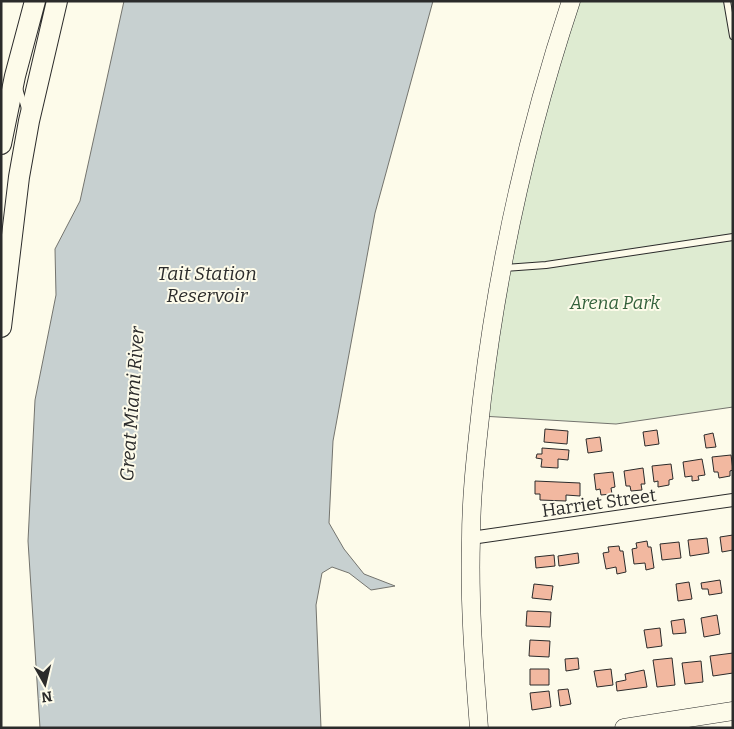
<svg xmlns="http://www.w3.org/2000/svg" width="734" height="729" font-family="Bitter,serif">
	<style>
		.green { fill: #deebd1; stroke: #74746e }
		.water { fill: #c7d0d0; stroke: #74746e }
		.building { fill: #f2b8a0; stroke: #2b2b2b }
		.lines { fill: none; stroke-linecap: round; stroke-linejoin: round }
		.service-casing { stroke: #2b2b2b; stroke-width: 8 }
		.minor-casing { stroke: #2b2b2b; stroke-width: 14 }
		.secondary-casing { stroke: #2b2b2b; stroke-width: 19 }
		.primary-casing { stroke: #2b2b2b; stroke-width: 22 }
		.service { stroke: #fdfbea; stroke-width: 6 }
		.minor { stroke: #fdfbea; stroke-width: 12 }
		.secondary { stroke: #fdfbea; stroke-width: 18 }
		.primary { stroke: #fdfbea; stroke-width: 20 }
		.labels { text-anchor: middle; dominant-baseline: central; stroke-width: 4; stroke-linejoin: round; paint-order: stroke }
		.park-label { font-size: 18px; font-style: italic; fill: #34623c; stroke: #fdfbea }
		.street-label { font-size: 18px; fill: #2b2b2b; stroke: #fdfbea }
		.water-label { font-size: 19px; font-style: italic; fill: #2b2b2b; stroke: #fdfbea }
	</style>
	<rect width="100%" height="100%" fill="#fdfbea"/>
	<path class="green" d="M571 1H733V407L616 424 481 416 488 354Z"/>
	<path class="water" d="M124 1H433L375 213 333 441 329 523 344 549 364 574 395 586 371 590 349 573 332 567 322 573 316 605 321 728H40L28 541 35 400 56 295 55 249 80 201Z"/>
	<path class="building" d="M545 429 568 431 567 444 544 442Z
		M657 430 659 444 645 446 643 432Z
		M713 433 716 447 706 448 704 435Z
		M600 437 602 451 588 453 586 439Z
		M542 448 569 450 568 460 558 459V468L541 467 542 459 536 458 537 454H542Z
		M731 455 733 470 730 471V476L719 478 718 472H714L712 457Z
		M702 459 705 475 698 476 699 480 692 481V476L685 477 683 462Z
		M671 464 673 479 669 480V485L658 487V481L654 482 652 466Z
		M643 468 645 484H641L642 490 631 491 630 486H626L624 471Z
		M613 472 615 487 611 488 612 494 601 495 600 489 596 490 594 474Z
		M535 481 580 483V496L566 495V501L540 500V494H535Z
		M733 535V550L722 552 720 537Z
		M707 538 709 553 690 556 688 540Z
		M647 541 648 547H651L654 568 646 570 645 563 634 564 632 549 637 548 636 543Z
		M679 542 681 558 662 560 660 544Z
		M619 546 620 551H623L626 572 617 574 616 567 606 569 603 553 609 552 608 547Z
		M578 553 579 563 559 566 558 556Z
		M554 555 555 566 536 568 535 557Z
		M720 580 722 593 709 595 708 589H702L701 583Z
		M689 582 692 599 678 601 676 584Z
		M534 584 553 586 551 600 532 598Z
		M527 611 551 612 550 627 526 626Z
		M717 615 720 634 704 637 701 618Z
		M684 619 686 633 673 634 671 621Z
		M660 628 662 646 647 648 644 630Z
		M530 640 550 641 549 657 529 656Z
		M733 653V673L713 676 710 656Z
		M578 658 579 669 566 671 565 659Z
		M672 658 675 685 657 687 653 660Z
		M701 661 703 682 685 684 682 663Z
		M530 669H549V685H530Z
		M611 669 613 685 597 687 594 671Z
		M644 670 647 687 617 691 616 682 626 680 625 674Z
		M568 689 571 704 560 706 558 690Z
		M549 691 551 707 532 710 530 693Z"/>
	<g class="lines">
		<g class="service-casing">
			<path id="service" d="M727 1 733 36
				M19 88 25 109
				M503 268 546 265 733 237"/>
		</g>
		<g class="minor-casing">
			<path id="minor" d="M471 538 733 500"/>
		</g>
		<g class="secondary-casing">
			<path id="secondary" d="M479 728C474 665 469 602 471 539 471 492 477 446 482 399 498 265 528 130 571 1
				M624 728 733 711"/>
		</g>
		<g class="primary-casing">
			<path id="primary" d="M1 144 15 76 35 1
				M1 327 19 177 29 121 57 1"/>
		</g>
		<use href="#service" class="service"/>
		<use href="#minor" class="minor"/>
		<use href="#secondary" class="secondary"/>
		<use href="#primary" class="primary"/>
	</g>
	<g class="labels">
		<g class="park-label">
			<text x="615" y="303">Arena Park</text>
		</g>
		<g class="street-label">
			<text transform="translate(599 503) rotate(-8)">Harriet Street</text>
		</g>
		<g class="water-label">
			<text x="207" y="273">Tait Station<tspan x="207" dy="22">Reservoir</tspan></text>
			<text transform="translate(132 404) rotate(-86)">Great Miami River</text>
		</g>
	</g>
	<rect width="734" height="729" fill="none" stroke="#2b2b2b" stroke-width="5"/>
	<g transform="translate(45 684) rotate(172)" stroke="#fdfbea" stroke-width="4" paint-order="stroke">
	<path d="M0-4L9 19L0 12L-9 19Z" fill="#2b2b2b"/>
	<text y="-8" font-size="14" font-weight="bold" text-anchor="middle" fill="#2b2b2b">N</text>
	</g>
</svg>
